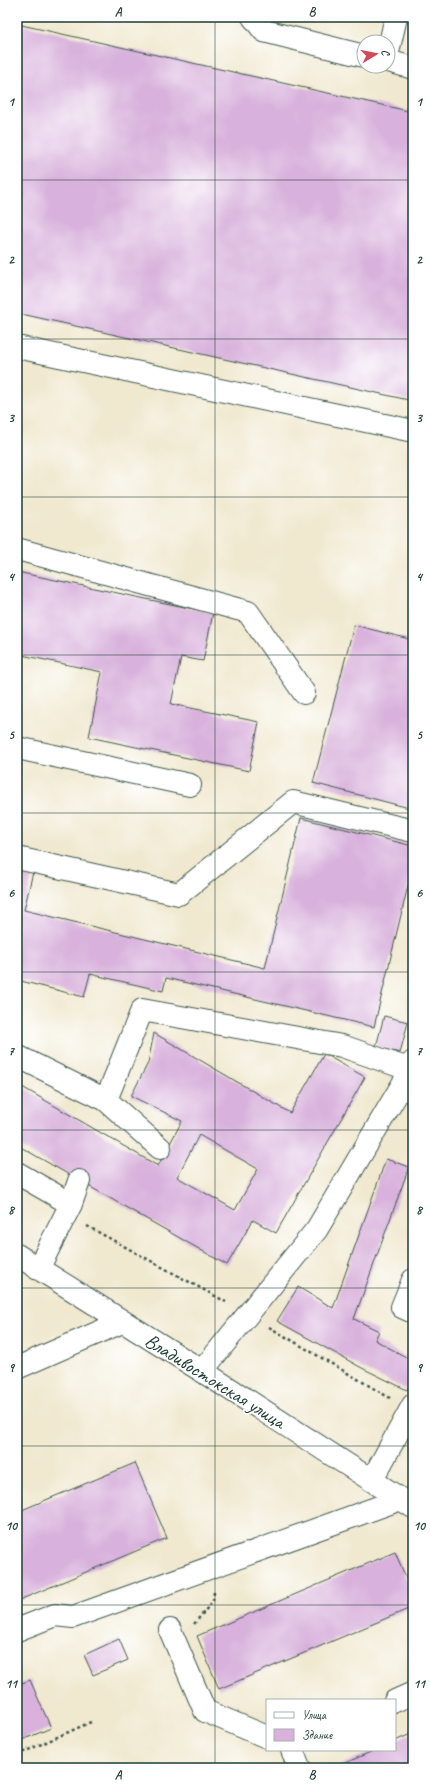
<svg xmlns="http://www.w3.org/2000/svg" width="430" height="1785" font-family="Caveat,sans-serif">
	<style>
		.building { fill: #d8b1dc; fill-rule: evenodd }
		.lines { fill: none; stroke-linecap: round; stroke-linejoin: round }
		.minor-casing { stroke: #3e574b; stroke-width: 24 }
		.path { stroke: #3e574b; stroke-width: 2.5; stroke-dasharray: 3 3; stroke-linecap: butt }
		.minor { stroke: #fff; stroke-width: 22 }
		.grid { fill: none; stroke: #1f3d34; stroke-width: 1; stroke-opacity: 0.55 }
		.labels { text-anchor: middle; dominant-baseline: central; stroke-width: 3.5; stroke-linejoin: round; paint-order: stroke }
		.street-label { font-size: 20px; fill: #1f3d34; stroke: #fff }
		.neatline { fill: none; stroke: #1f3d34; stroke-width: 1.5 }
		.grid-label { font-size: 13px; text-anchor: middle; font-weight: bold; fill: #1f3d34 }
	</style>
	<rect width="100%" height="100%" fill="#fff"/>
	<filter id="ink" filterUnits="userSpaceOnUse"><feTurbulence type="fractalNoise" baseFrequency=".025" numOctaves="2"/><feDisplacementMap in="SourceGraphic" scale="8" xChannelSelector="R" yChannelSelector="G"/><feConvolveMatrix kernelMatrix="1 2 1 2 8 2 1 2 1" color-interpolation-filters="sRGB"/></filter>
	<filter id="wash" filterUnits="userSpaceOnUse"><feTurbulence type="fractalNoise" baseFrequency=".012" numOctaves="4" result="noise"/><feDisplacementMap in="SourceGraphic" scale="16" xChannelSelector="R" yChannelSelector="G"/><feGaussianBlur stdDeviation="0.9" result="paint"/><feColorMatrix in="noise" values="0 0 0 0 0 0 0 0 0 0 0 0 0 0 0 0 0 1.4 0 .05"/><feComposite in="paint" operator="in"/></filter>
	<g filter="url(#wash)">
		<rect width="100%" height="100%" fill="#f0e8cf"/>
		<g id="blocks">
			<path class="building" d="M17 24 413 112V401L17 313Z
				M17 572 213 613 203 661 181 657 171 704 259 722 249 771 89 737 102 672 17 654Z
				M354 625 413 640V809L313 783Z
				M301 818 413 846V865L374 1027 166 978 163 991 90 974 84 997 17 980V868L33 872 24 910 265 968Z
				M384 1016 408 1022 400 1053 376 1047Z
				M154 1033 290 1113 324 1054 365 1077 276 1233 253 1220 227 1265 17 1145V1084L158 1166 182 1121 131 1096 148 1063ZM199 1135 258 1169 235 1210 177 1177Z
				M386 1159 409 1167 354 1319 379 1331 375 1340 413 1361V1379L407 1390 362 1368 277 1321 298 1287 333 1308Z
				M135 1463 167 1538 17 1601V1512Z
				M395 1552 413 1594V1607L219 1689 197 1636Z
				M119 1639 128 1660 93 1675 84 1655Z
				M30 1680 51 1728 17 1742V1685Z
				M413 1733V1768H334L375 1750H395V1741Z"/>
		</g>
	</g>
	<g filter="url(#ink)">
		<use href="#blocks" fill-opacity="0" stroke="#3e574b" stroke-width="1"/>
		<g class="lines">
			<g class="minor-casing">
				<path id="minor" d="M253 17 264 31 364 56
					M388 52 396 17
					M388 61 413 68
					M17 347 413 431
					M17 549 248 612 304 693
					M17 748 190 785
					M17 858 179 894 293 802 413 831
					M17 1056 106 1100 142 1010 342 1046 411 1070
					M106 1100 160 1148
					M17 1173 71 1204
					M17 1255 202 1371 413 1507
					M38 1269 71 1204 79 1181
					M413 1280 402 1307 413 1312
					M17 1368 122 1322
					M202 1371 317 1229 411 1070 413 1062
					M372 1480 413 1405
					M17 1630 55 1615 73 1617 401 1499
					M170 1630 205 1711 267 1737
					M395 1701 413 1693
					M292 1750 299 1768"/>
			</g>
			<path class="path" d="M87 1226 226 1302
				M269 1327 390 1398
				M194 1624 213 1601 214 1592
				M17 1755 91 1722"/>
			<use href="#minor" class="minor"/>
		</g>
	</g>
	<path class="grid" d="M215 17V1768M17 180H413M17 339H413M17 497H413M17 655H413M17 813H413M17 972H413M17 1130H413M17 1288H413M17 1446H413M17 1605H413"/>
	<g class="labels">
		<g class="street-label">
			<text transform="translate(215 1381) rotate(32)">Владивостокская улица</text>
		</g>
	</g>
	<rect width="430" height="1785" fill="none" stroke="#fff" stroke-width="44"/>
	<rect x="266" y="1699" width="130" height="52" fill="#ffffff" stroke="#a5b1ae"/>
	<rect x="274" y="1712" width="20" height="6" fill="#ffffff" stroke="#a5b1ae"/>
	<text x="302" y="1719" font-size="12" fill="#1f3d34">Улица</text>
	<rect x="274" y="1729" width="20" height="12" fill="#d8b1dc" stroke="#a5b1ae"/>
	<text x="302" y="1739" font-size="12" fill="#1f3d34">Здание</text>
	<g transform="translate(376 54) rotate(80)"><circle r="19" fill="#ffffff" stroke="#a5b1ae"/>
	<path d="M0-3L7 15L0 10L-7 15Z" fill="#d1495b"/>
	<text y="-6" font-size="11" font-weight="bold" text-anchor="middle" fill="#1f3d34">С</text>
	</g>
	<rect x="22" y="22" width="386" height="1741" class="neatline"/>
	<g class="grid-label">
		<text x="118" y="16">A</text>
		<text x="312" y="16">B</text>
		<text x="11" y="106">1</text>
		<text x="419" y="106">1</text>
		<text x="11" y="264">2</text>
		<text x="419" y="264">2</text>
		<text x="11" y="422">3</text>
		<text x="419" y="422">3</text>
		<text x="11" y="581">4</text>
		<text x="419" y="581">4</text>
		<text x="11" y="739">5</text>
		<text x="419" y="739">5</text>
		<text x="11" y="897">6</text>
		<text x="419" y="897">6</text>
		<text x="11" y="1055">7</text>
		<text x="419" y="1055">7</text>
		<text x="11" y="1214">8</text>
		<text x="419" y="1214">8</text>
		<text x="11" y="1372">9</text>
		<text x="419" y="1372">9</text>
		<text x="11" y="1530">10</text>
		<text x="419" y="1530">10</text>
		<text x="11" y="1688">11</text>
		<text x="419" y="1688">11</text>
		<text x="118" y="1779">A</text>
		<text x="312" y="1779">B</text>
	</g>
</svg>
